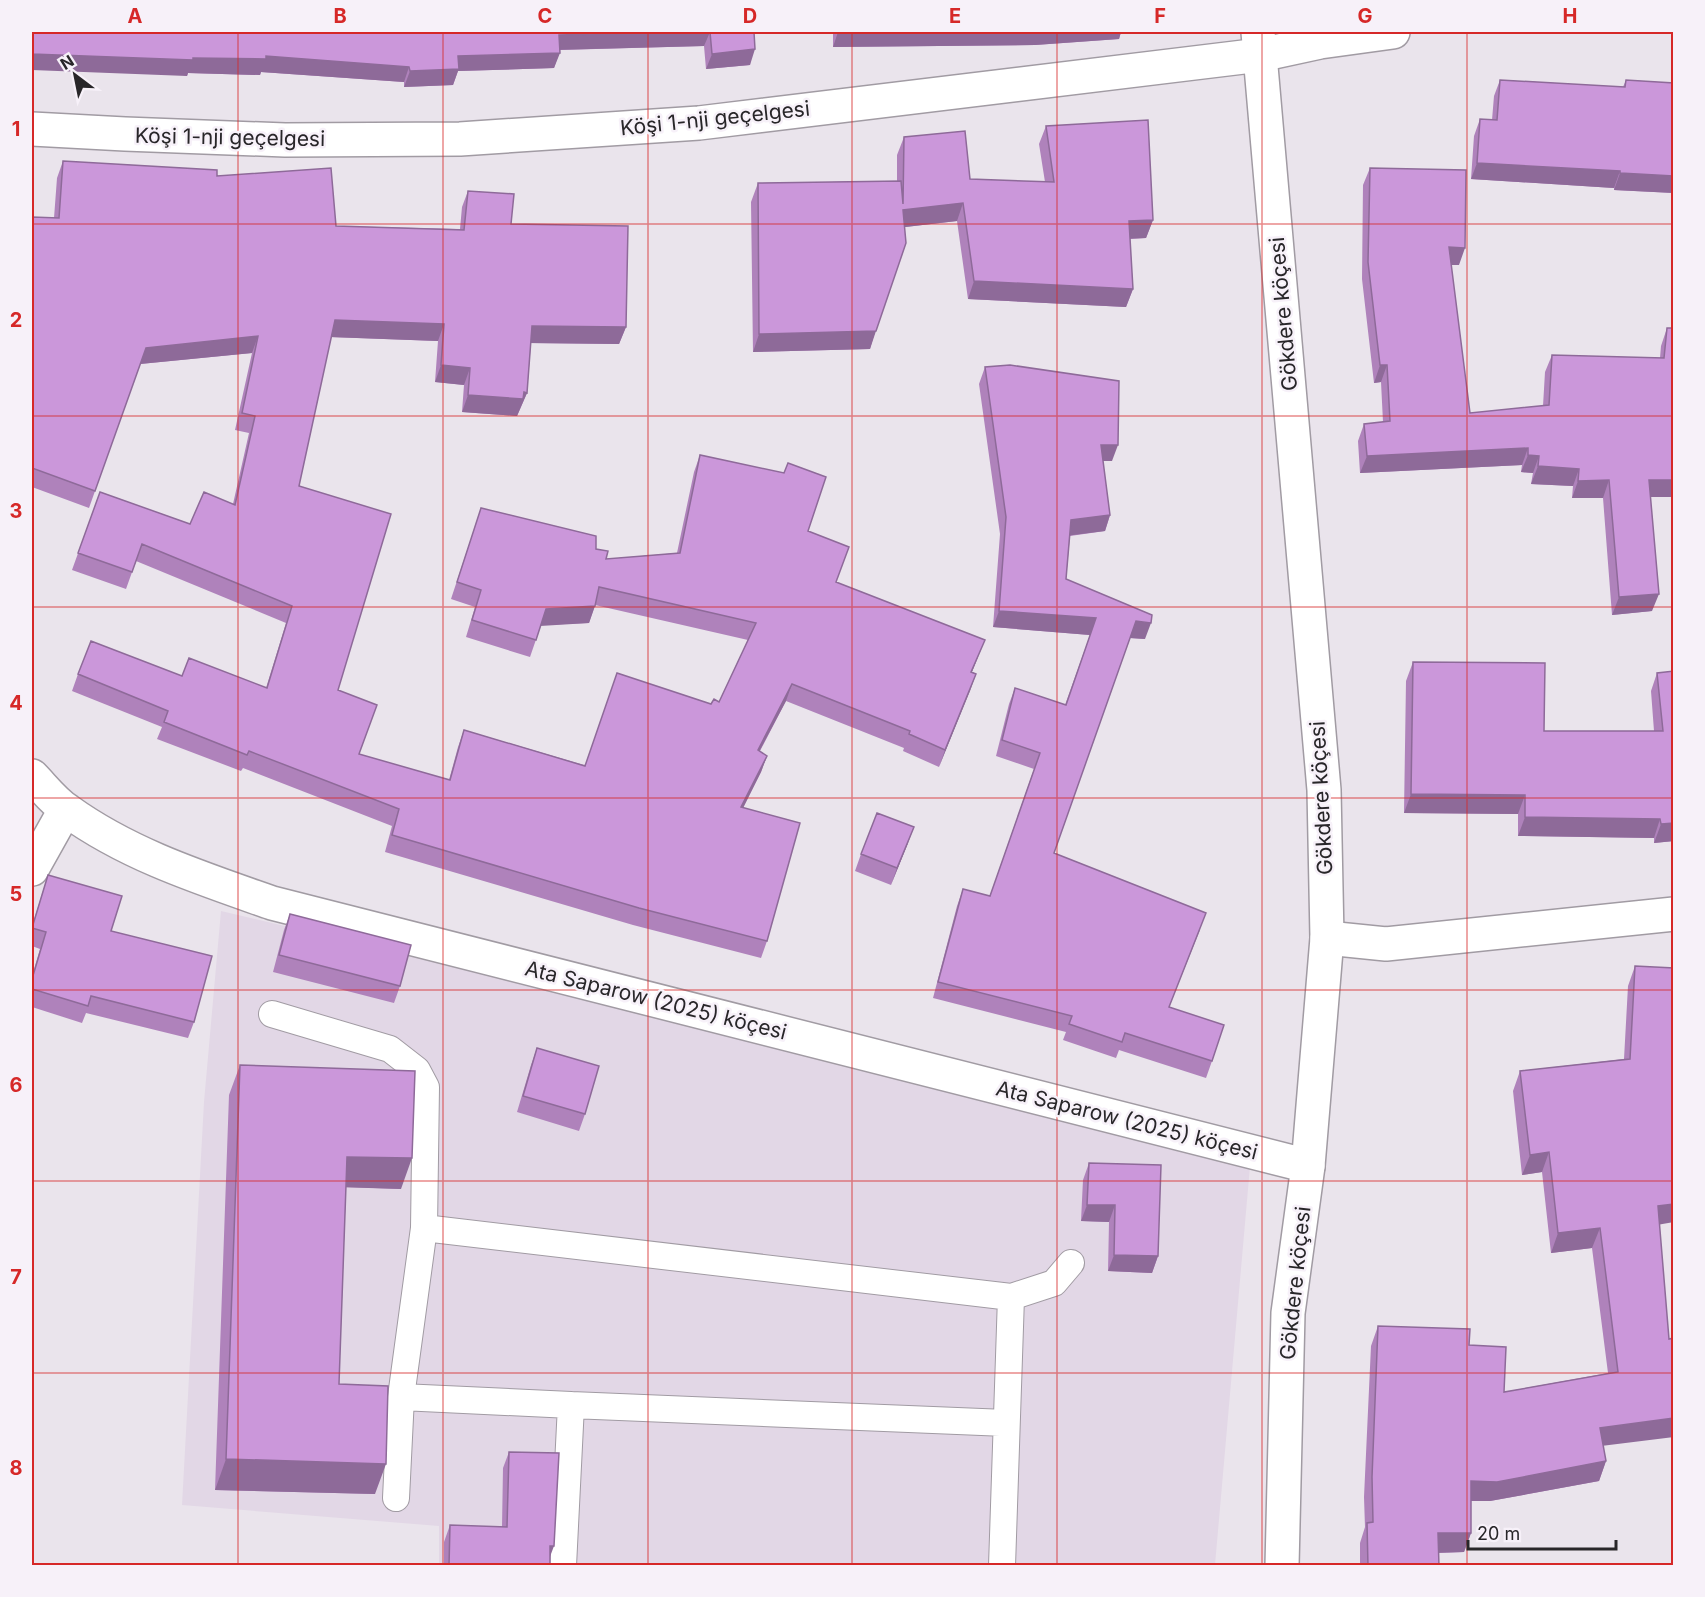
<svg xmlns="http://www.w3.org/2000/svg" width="1705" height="1597" font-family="Inter,sans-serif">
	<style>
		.built { fill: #e2d7e6 }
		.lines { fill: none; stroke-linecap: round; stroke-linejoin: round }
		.service-casing { stroke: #a19ba3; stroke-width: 28 }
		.minor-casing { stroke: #a19ba3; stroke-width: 36 }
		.tertiary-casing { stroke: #a19ba3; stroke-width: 36 }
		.service { stroke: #fff; stroke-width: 26 }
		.minor { stroke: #fff; stroke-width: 33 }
		.tertiary { stroke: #fff; stroke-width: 33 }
		.wall { fill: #af82bb }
		.shaded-wall { fill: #8e6a99 }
		.building { fill: #cb97da; stroke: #8e6a99; stroke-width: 1.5 }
		.grid { fill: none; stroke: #d62828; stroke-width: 1.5; stroke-opacity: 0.55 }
		.labels { text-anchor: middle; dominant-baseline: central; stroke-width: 5; stroke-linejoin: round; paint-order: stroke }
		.street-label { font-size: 21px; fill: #282629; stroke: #f7f1f9 }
		.neatline { fill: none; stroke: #d62828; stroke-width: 2 }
		.grid-label { font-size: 20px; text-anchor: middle; font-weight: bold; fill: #d62828 }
	</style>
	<rect width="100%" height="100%" fill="#eae4ec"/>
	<path class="built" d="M221 911 1251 1155 1215 1565H439V1526L182 1505 204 1102Z"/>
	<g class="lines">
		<g class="service-casing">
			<path id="service" d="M272 1014 390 1049 417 1070 426 1087 424 1228 401 1397 396 1498
				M424 1228 1011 1297 1054 1283 1071 1263
				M401 1397 571 1405 563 1566
				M571 1405 1006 1423
				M1002 1566 1011 1297"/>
		</g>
		<g class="minor-casing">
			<path id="minor" d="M32 129 125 134 285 140 460 139 699 123 1260 55 1320 42 1393 32
				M32 776C43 787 54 802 68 811 129 855 201 878 272 903L1308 1166
				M32 869 65 810
				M1327 938 1386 944 1674 914"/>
		</g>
		<g class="tertiary-casing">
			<path id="tertiary" d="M1258 32 1324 790 1327 938 1308 1166 1288 1313 1282 1566"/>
		</g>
		<use href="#service" class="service"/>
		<use href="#minor" class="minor"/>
		<use href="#tertiary" class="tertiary"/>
	</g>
	<path class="wall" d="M32 32H754L750 65 706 69 704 46 560 50 554 68 458 71 453 85 404 87V82L261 72 260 75 188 73 187 76Z
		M833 32H1121L1119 39 1035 45 833 47Z
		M1500 80 1623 87 1626 80 1674 83V193L1614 190V188L1471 179 1474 136 1480 119 1492 120 1494 96Z
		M1046 126 1153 220 1146 238 1130 239 1133 289 1126 307 968 299 957 221 905 227 870 349 753 352 751 202 758 183 897 181V155L904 137 970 179 1045 182 1039 144Z
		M63 161 217 176 336 226 460 229 462 207 468 191 511 224 626 327 619 344 531 343 527 393 517 416 462 412 464 385 435 382 438 341 331 337 299 486 338 690 359 754 449 780 458 747 464 730 584 765 711 704 719 702 748 640 595 605 589 623 541 625 530 657 466 637 475 607 451 599 481 508 596 549 606 559 677 553 694 472 700 455 808 531 836 582 978 657 972 672 976 674 939 767 903 751 904 748 786 701 760 751 767 756 761 772 743 808 767 941 761 958 633 925 385 852 392 826 243 768 241 771 157 739 162 727 72 691 78 674 182 676 266 688 286 623 136 561 126 589 72 570 100 492 190 524 233 504 249 433 235 430 252 353 140 364 89 508 32 487V217L54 218 57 178Z
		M1370 168 1459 265H1451L1470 413 1543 406 1545 372 1552 355 1660 358 1661 346 1667 328 1650 497 1652 611 1612 615 1603 498H1572L1573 486 1531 484 1533 473 1521 472 1522 465 1360 473 1358 441 1364 424 1383 422 1381 382 1374 383 1362 279 1363 185Z
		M985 367 1112 461H1103L1110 515 1105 531 1070 536 1066 579 1145 639 1130 638 1054 853 1200 930 1169 1007 1212 1061 1206 1078 1119 1050 1116 1058 1063 1040 1066 1032 933 998 957 906 963 889 990 896 1034 769 996 756 1009 704 1015 688 1065 705 1090 635 993 627 1000 534 979 384Z
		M1413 662 1544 731H1654L1651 691 1657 673 1674 671V841L1654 843V838L1518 836V814L1404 813 1406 681Z
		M908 843 891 885 855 871 861 854Z
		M48 875 111 931 194 1022 188 1038 86 1013 82 1023 32 1007V976L40 949 32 946V926Z
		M290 914 400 986 394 1003 273 972 284 930Z
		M1635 966 1660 1224 1603 1446 1606 1461 1599 1481 1490 1501H1471V1533L1464 1552 1438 1553 1439 1566H1360V1543L1365 1527 1364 1497 1371 1346 1378 1326 1469 1345 1504 1392 1608 1373 1592 1248 1551 1253 1542 1172 1522 1175 1513 1091 1520 1071 1624 1059 1628 986Z
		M537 1048 585 1114 579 1131 517 1112 531 1065Z
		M240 1065 401 1189 346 1187 339 1384 375 1494 215 1490 229 1095Z
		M1089 1163 1158 1256 1152 1273 1108 1271 1109 1222 1081 1221 1083 1180Z
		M509 1452 550 1557V1566H444V1542L450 1525 502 1527 503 1468Z"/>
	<path class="shaded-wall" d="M669 32H710L704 46 553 50 559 35Z
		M838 32H1121L1119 39 1035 45 833 47Z
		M755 49 750 65 706 69 712 54Z
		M560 53 554 68 458 71 453 85 404 87 410 71 458 56Z
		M32 54 193 58 266 56 409 67 404 82 261 72 260 75 188 73 187 76 32 70Z
		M1477 163 1620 171 1614 188 1471 179Z
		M1620 173 1674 176V193L1614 190Z
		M963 203 957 221 897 228 903 210Z
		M1153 220 1146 238 1122 239 1129 221Z
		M1449 247 1465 248 1459 265H1443Z
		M974 281 1133 289 1126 307 968 299Z
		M335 320 444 324 438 341 329 337Z
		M532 326 626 327 619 344 526 343Z
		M876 331 870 349 753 352 759 334Z
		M258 336 252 353 140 364 146 348Z
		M441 365 470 368 464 385 435 382Z
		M1380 365H1387L1381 382 1374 383Z
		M527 393 517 416 462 412 468 395Z
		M1101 445H1118L1112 461H1095Z
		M1528 448 1522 465 1360 473 1367 456Z
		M1528 455 1539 456 1533 473 1521 472Z
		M1538 466 1579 469 1573 486 1531 484Z
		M1609 480 1603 498H1572L1578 481Z
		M1649 480H1674V497H1643Z
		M1110 515 1105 531 1065 536 1071 520Z
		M1659 594 1652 611 1612 615 1619 597Z
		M595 606 589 623 540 626 546 609Z
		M999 611 1096 618 1090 635 993 627Z
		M1136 621 1151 623 1145 639 1130 638Z
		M985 640 978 657 965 689 971 672Z
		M976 674 970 691 939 767 945 750Z
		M792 684 786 701 751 767 758 750Z
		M767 756 761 772 735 824 741 807Z
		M1411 794 1525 795 1518 814 1404 813Z
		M1525 817 1660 819 1654 838 1518 836Z
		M1674 823V841L1654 843 1661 824Z
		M914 827 908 843 891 885 897 868Z
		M1549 1152 1542 1172 1522 1175 1530 1155Z
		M347 1157 412 1158 401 1189 336 1187Z
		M1674 1204V1222L1651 1226 1658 1206Z
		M1087 1205H1115L1109 1222 1081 1221Z
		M1600 1228 1592 1248 1551 1253 1558 1233Z
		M1114 1255 1158 1256 1152 1273 1108 1271Z
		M1674 1418V1437L1593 1447 1600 1428Z
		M226 1459 386 1464 375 1494 215 1490Z
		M1606 1461 1599 1481 1490 1501H1463L1471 1481Z
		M1438 1533H1471L1464 1552 1430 1553Z
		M550 1546H554L548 1562Z"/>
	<path class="building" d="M32 32H669L559 35 560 53 458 56 459 69 410 71 409 67 266 56V59L193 58V60L32 54Z
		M710 32H754L755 49 712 54Z
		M1500 80 1625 87 1626 80 1674 83V176L1620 173V171L1477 163 1480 119 1497 120Z
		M1148 120 1153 220 1129 221 1133 289 974 281 963 203 903 210 906 243 876 331 759 334 758 183 901 181 903 204 904 137 965 131 970 179 1054 182 1046 126Z
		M63 161 217 170V176L331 168 336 226 464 230 468 191 514 194 511 224 628 226 626 327 532 326 527 393 524 392 523 399 468 395 470 368 441 365 444 324 335 320 299 486 391 514 338 690 377 705 359 754 450 780 464 730 585 766 617 673 711 704 714 699 719 702 756 623 599 587 595 606 546 609 536 640 472 620 481 590 457 582 481 508 596 536V549L608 551 606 559 680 553 700 455 784 473 788 463 826 477 808 531 849 547 836 582 985 640 971 672 976 674 945 750 909 734 910 731 792 684 758 750 767 756 741 807 800 823 767 941 639 908 392 835 399 809 249 751 247 755 164 722 168 711 78 674 91 641 182 676 189 658 267 688 292 606 142 544 132 572 78 553 100 492 190 524 204 492 235 505 255 416 242 413 258 336 146 348 95 491 32 468V217L59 218Z
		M1370 168 1466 170 1465 248 1449 247 1470 413 1549 405 1552 355 1664 358 1667 328H1674V480H1649L1659 594 1619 597 1609 480 1578 481 1579 469 1538 466 1539 456 1528 455V448L1367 456 1364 424 1390 421 1387 365H1380L1368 262Z
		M1010 365 1119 381 1118 445H1101L1110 515 1071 520 1066 579 1152 615 1151 623 1136 621 1054 853 1206 913 1169 1007 1224 1025 1212 1061 1125 1033 1122 1042 1069 1024 1072 1016 938 982 963 889 990 896 1040 753 1002 740 1015 688 1066 705 1096 618 999 611 1006 517 985 367Z
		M1413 662 1545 663 1544 731H1663L1657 673 1674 671V823L1661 824 1660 819 1525 817V795L1411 794Z
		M877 813 914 827 897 868 861 854Z
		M48 875 122 896 111 931 212 956 194 1022 91 996 88 1006 32 989V979L46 932 32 928Z
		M290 914 411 945 400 986 279 955Z
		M1635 966 1674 968V1204L1658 1206 1669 1339 1674 1338V1418L1600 1428 1606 1461 1497 1482 1471 1481V1533H1438L1439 1566H1368L1367 1523 1373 1522 1372 1477 1378 1326 1470 1329 1469 1345 1506 1347 1504 1392 1618 1372 1600 1228 1558 1233 1549 1152 1530 1155 1520 1071 1630 1059Z
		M537 1048 599 1066 585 1114 523 1096Z
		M240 1065 415 1071 412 1158 347 1157 339 1384 388 1386 386 1464 226 1459Z
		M1089 1163 1161 1165 1158 1256 1114 1255 1115 1205H1087Z
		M509 1452 559 1453 554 1546H550V1566H449L450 1525 507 1527Z"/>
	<path class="grid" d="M238 32V1566M443 32V1566M648 32V1566M852 32V1566M1057 32V1566M1262 32V1566M1467 32V1566M32 224H1674M32 416H1674M32 607H1674M32 798H1674M32 990H1674M32 1181H1674M32 1373H1674"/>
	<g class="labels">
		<g class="street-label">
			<text transform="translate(715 118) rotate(-6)">Köşi 1-nji geçelgesi</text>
			<text transform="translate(230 137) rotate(1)">Köşi 1-nji geçelgesi</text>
			<text transform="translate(1283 314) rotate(-95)">Gökdere köçesi</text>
			<text transform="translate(1321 798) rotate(-93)">Gökdere köçesi</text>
			<text transform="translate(656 1000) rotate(14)">Ata Saparow (2025) köçesi</text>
			<text transform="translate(1127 1120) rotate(14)">Ata Saparow (2025) köçesi</text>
			<text transform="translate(1295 1283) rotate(-84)">Gökdere köçesi</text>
		</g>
	</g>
	<rect width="1705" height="1597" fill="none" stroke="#f7f1f9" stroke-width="66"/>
	<g transform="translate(75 75) rotate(328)" stroke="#f7f1f9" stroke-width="4.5" paint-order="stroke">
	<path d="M0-4.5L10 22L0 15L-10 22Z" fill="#282629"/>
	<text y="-9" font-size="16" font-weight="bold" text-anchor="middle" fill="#282629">N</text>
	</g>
	<path d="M1468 1540v9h148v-9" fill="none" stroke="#282629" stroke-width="3"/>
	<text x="1477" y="1540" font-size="18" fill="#282629" stroke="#f7f1f9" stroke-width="4.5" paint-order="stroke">20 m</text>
	<rect x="33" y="33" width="1639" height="1531" class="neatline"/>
	<g class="grid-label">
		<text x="135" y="23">A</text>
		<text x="340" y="23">B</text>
		<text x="545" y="23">C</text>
		<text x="750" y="23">D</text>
		<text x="955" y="23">E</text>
		<text x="1160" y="23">F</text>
		<text x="1365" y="23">G</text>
		<text x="1570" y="23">H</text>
		<text x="16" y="136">1</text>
		<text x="16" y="327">2</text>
		<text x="16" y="518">3</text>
		<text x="16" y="710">4</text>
		<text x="16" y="901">5</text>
		<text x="16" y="1092">6</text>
		<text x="16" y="1284">7</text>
		<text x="16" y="1475">8</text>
	</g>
</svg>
